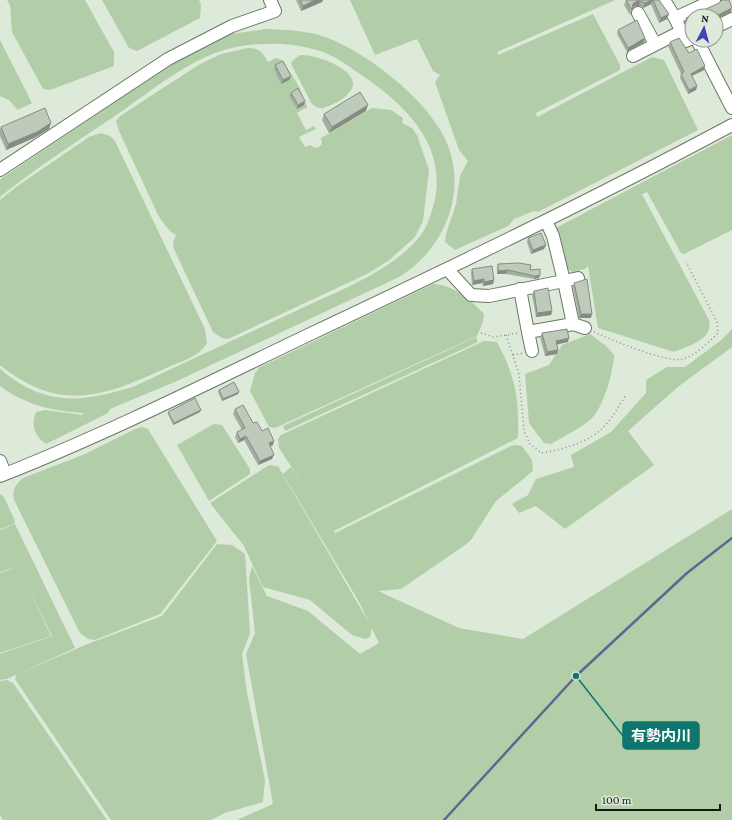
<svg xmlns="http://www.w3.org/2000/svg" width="732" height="820" font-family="'Crimson Pro','Noto Sans JP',serif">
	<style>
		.green { fill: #b2cea8 }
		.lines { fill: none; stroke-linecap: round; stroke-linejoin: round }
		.stream { stroke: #5e6692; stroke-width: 2.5 }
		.minor-casing { stroke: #6d7769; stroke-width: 14 }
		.path { stroke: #899185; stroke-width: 1.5; stroke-dasharray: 1 3; stroke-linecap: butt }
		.minor { stroke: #fff; stroke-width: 12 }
		.wall { fill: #a3aea0 }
		.shaded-wall { fill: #858d82 }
		.building { fill: #becaba; stroke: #858d82 }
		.leader { fill: none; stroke: #0f766e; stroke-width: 1.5 }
		.callout-dot { fill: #0f766e; stroke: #dde9d9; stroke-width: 1.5 }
		.callout { fill: #0f766e; stroke: #0f766e; stroke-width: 1.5 }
		.callout-label { font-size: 15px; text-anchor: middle; font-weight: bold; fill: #fff }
	</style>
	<rect width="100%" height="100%" fill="#dde9d9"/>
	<path class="green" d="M7 0H85L114 52V66L50 90 43 89 12 32 10 5Z
		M102 0H199L201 4 200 18 137 51 129 48Z
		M350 0H615L497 52 498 55 593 14 620 65V70L536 113 537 117 652 57 664 60 698 130 538 212 534 211 514 219 508 226 455 250 445 242 446 234 456 204 460 176 468 161 459 150 435 82 440 75 433 71 417 39 375 55Z
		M267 29C291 30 314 31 335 41 374 59 421 96 442 133 471 185 447 248 399 277L177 381 110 409 108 413 46 444C34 436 31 425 36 412L45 410 83 415V413C52 411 26 405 0 386V369C45 407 82 403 135 386 188 361 242 336 296 311 337 291 385 275 417 240 425 231 430 219 433 207 450 147 406 105 360 74 347 65 335 56 320 51 293 42 264 42 236 47 191 56 152 91 115 116 76 142 36 168 0 197V180L2 178 191 51 230 34Z
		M0 40 32 103 18 110 9 100 0 96Z
		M248 48C259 48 262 52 268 62L276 58 282 60 297 83 307 106 306 110 305 108 297 113 306 130 314 126 316 129 299 137 305 147 310 145 315 148 319 147 322 144 321 138 372 108 391 110 403 118 402 123 412 128 417 135 429 170 423 221 415 237 388 261 367 274 228 339 222 338 213 332 174 249 173 242 176 235C169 232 164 223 159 217L119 131 116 121 120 116 200 64 221 54Z
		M300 55C314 54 353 67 353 84 353 95 332 106 323 108 318 109 315 106 312 104L291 64 292 61Z
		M101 133 110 136 115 141 205 329 207 343C199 357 180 362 166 368 104 397 59 413 0 365V200L16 187 89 137Z
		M732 135V230L684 254 681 253 647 192 641 195 643 196 709 320C714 340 688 346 674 352L598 328 588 266 585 269 572 272 568 269 555 234 556 228Z
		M433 284C452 284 471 300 484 314L483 322 477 336 275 428 269 427 250 391 255 373 260 367Z
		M732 329V347L679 386 628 431 654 465 565 529 536 506 519 513 512 504 528 495 536 479 574 467 571 455 611 432 646 393V380L667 367H685L720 341Z
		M590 334 606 346 614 355C614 370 603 407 593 417 582 428 564 436 551 444L544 443 529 423 525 374 549 365 562 345Z
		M476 337 478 342 285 431 283 426Z
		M484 341 497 342C516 377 519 399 518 438L334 531 335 533 511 446 515 445 522 446 532 460 533 471 496 501 471 540 465 545 401 589 378 591 459 628 523 639 732 509V820H237L273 804 246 654 255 633 249 579 252 566 267 596 308 611 360 654 379 643 359 602 283 474 291 467 308 492 279 448 278 439 281 435Z
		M214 424 222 425 250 469V474L209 501 177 445Z
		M142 427 148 429 217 541 160 614 95 640 88 639 80 633 15 502C11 492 15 484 23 478L85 454 135 429Z
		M269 465 278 466 372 628 370 637 365 639 352 635 310 600 263 587 244 546 210 503Z
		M0 494 4 497 15 521 14 524 0 529Z
		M15 524 75 648 7 679 0 680V654L52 636 25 580 51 636 0 653V573L19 566 0 572V530Z
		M217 544 232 545 245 554 250 633 242 654 247 693 265 780 263 802 225 813 211 820H111L15 679 16 675 85 645 162 616Z
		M7 680 13 683 107 820H3L0 815V681Z"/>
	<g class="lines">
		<path class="stream" d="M444 820 576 676 687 573 732 538"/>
		<g class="minor-casing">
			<path id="minor" d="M664 0 675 18
				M638 13 655 44
				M716 27 732 19
				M692 38 686 41 675 18 714 0
				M697 40 732 108
				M633 56 682 31
				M0 170 168 59 232 26 275 11 270 0
				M447 269 471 295 489 296 564 281 553 236 546 221
				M520 289 528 332 573 324 564 281 578 278
				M573 324 585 328
				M528 332 532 351
				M0 461 5 474
				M0 476C104 435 204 385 304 337 448 269 592 200 732 125"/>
		</g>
		<path class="path" d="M594 332C610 339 668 364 683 359 696 355 708 343 718 333L717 322 686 262
			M481 333 493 337 519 333
			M506 335 519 374 524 431 530 444 541 453C560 450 583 444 598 432 610 423 618 407 626 395
			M513 355 523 353"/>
		<use href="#minor" class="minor"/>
	</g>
	<path class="wall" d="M296 0H323L322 2 301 11Z
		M626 0H659L667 19 659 23 651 4 643 8 639 6H635L632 9 630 15 624 5Z
		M731 12 692 31H690L685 22 686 18Z
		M618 30 645 38 644 42 627 52 617 34Z
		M670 42 689 53 704 70 692 76 697 86 696 90 688 94 680 78 681 74 668 46Z
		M275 65 289 80 281 84 274 69Z
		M291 93 304 105 297 109 289 96Z
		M366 111 329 133 322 120 324 114Z
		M1 127 49 129 34 138 6 150 0 136V129Z
		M528 238 546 245 544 249 531 254 527 242Z
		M498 264 530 270 540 275 539 278 534 279 506 274H497V267Z
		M472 269 494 280 493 284 483 286 482 283 472 285 471 272Z
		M574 283 591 318H579L573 287Z
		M534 291 552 311 551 315 536 317 532 295Z
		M542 333 568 342 557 344 558 350 557 354 545 356 540 337Z
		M219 390 239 392 238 394 222 401 218 392Z
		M235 409 262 431 273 445 270 446 272 459 258 465 244 440 238 443 235 437 237 432 242 430 233 414Z
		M168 412H200L173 425 168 414Z"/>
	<path class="shaded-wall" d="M315 0H323L322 2 301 11 303 6Z
		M652 0H653L651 4 643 8 645 3Z
		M637 1H640L639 6H635L631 9 633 4Z
		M732 8 731 12 716 19V16Z
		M669 14 667 19 659 23 661 18Z
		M691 27H692V31H690Z
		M645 38 644 42 627 52 628 48Z
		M705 66 704 70 689 77 691 74Z
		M291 76 289 80 281 84 283 80Z
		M697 86 696 90 688 94 689 90Z
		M305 101 304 105 297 109 298 105Z
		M368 105 366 111 329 133 332 127Z
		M51 123 49 129 34 138 6 150 8 144Z
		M546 245 544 249 531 254 533 250Z
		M508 270 506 274H497L498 271Z
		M540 275 539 278 534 279 535 276Z
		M484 279 482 283 472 285 474 281Z
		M494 280 493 284 483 286 484 282Z
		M552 311 551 315 536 317 537 313Z
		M581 314H592L591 318H579Z
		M569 338 568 342 555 345 556 341Z
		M558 350 557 354 545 356 547 352Z
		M239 392 238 394 222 401 223 399Z
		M201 410 200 412 173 425 174 423Z
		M246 436 244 440 238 443 240 439Z
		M274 441 273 445 268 448 269 443Z
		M274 455 272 459 258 465 260 461Z"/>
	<path class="building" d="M300 0H315L303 6Z
		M626 0H652L645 3 640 1H637L633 4 632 10Z
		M653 0H659L669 14 661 18Z
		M722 0H729L732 8 716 16H692V27H691L686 18 719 3Z
		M637 20 645 38 628 48 618 30Z
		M679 38 689 53 697 49 705 66 691 74 697 86 689 90 681 74 684 72 670 42Z
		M283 61 291 76 283 80 275 65Z
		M298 88 305 101 298 105 291 93Z
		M360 92 368 105 332 127 324 114Z
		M45 108 51 123 37 132 8 144 1 127Z
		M541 233 546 245 533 250 528 238Z
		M519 263 531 265 530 270 540 269V275L535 276 508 270 498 271V264Z
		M492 266 494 280 484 282V279L474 281 472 269Z
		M587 279 592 314H581L574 283Z
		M548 288 552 311 537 313 534 291Z
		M567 329 569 338 556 341 558 350 547 352 542 333Z
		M234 382 239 392 223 399 219 390Z
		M195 398 201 410 174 423 168 412Z
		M243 405 253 423 257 422 262 431 268 428 274 441 269 443 274 455 260 461 246 436 240 439 237 432 245 428 235 409Z"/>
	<path class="leader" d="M576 676L623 736"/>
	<circle class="callout-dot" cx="576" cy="676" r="4"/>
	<rect class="callout" x="623" y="722" width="76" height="27" rx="4"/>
	<g class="callout-label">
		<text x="661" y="741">有勢内川</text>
	</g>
	<g transform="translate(704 28) rotate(6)"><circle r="19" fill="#dde9d9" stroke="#8d968a"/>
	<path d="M0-3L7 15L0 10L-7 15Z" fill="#4342b7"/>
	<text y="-6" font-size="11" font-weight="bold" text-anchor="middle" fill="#151913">N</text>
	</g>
	<path d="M596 804v6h124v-6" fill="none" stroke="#151913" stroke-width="2"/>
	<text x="602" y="804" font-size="12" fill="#151913" stroke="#dde9d9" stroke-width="3" paint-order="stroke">100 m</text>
</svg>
